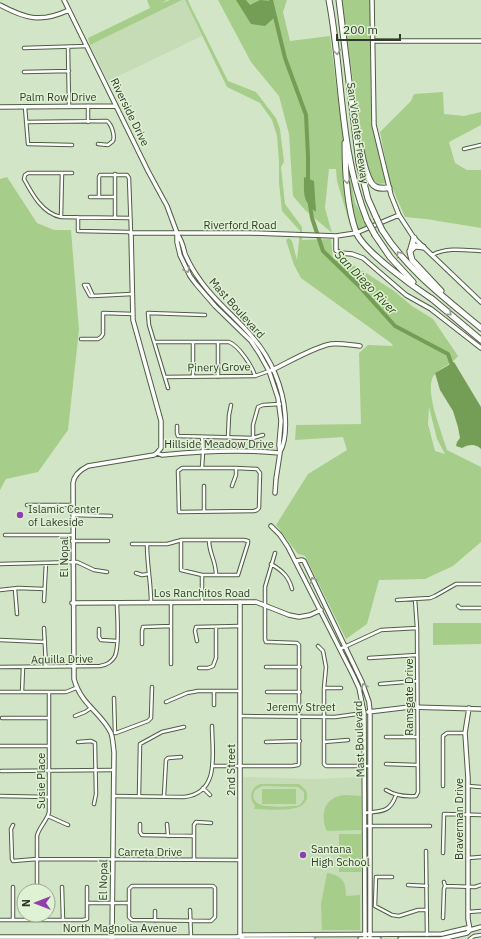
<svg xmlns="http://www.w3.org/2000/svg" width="481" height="939" font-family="'IBM Plex Sans',sans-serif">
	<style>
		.built { fill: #c5dcb7 }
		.green { fill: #a6ce8a; fill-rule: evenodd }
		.water { fill: #749d56 }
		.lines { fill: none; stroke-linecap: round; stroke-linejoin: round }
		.river { stroke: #749d56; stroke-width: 4 }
		.street-casing { stroke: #4e5e43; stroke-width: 4.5 }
		.secondary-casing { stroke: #4e5e43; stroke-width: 5.5 }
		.highway-casing { stroke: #4e5e43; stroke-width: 7 }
		.street { stroke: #fff; stroke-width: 2.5 }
		.secondary { stroke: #fff; stroke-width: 3.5 }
		.highway { stroke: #fff; stroke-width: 5 }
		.highway-bridge-casing { stroke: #4e5e43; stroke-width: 7; stroke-linecap: butt }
		.highway-bridge { stroke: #fff; stroke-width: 5 }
		.oneway { stroke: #989c96 }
		.poi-dot { fill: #903fae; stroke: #e0f2d4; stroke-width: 1.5 }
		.labels { text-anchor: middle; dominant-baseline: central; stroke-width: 3; stroke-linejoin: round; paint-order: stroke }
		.street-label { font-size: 11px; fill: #32392d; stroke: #e0f2d4 }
		.poi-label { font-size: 11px; fill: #32392d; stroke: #e0f2d4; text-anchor: start }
		.water-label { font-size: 12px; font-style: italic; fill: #2a4512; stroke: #e0f2d4 }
	</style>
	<rect width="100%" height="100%" fill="#d3e5c7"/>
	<path class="built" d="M182 0H185L202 36 108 81 90 45Z
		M243 777 313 779 363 777V930L360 933 243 932Z"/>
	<path class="green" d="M147 0H167L161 3 170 0H182L90 45 88 38 150 8Z
		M185 0H188L190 5 228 81 256 92 276 118 280 129 284 162 281 167 285 204 302 227V240L331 239 333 259 357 267 394 291 412 306 433 319 458 356C452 364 443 366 436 373 421 386 443 434 447 450L481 467V542L453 566 425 579 379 580 367 624 346 639 305 556 298 554 276 525 308 474 347 450 343 437 295 440 296 425 361 424 359 353 368 345 393 346 391 343 301 278 294 265 286 240 289 238 292 241 297 260 300 231 282 211 279 183V162L277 136 272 120 260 103 227 87ZM429 407 437 439 445 454 435 451 428 424Z
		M218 0H287L283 12 290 41 330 36 340 115 355 203 368 226 356 232 350 225 337 181 336 169H329L325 208 332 233 305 210 293 196 289 134 279 96 251 62Z
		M340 0H370L371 123 386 183 378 184 371 177 362 143 344 19Z
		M443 92 444 114 464 116 481 112V125L449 142 455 163 467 170H481V228L426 219 405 217 390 183 380 132 411 101 414 94Z
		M7 177 37 223 54 230H71L79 330 68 430 38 472 6 479 0 490V179Z
		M433 623H481V644L433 645Z
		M261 784H299L306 790C315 816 269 809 254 809L255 806C248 797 251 787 261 784ZM262 786 298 787 304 792V799L301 804 297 806C285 806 245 812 255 790Z
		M262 789H296V804H262Z
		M347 795 361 796V830L327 831C322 822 322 806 331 800 336 796 342 795 347 795Z
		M339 834H361V872H339Z
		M327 873C342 876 346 880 346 896L360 895V930H322L321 904Z"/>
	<path class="water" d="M236 0H246L250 5 260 0 271 1 275 17 265 26 251 24Z
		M304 177 314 181 316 212C302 202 304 192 304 177Z
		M454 362 481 407V449C475 443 468 445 462 448L456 446 457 442 460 438 458 427 453 411 440 390 435 373Z"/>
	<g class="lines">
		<path class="river" d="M271 0 285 58 306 115 308 156V184
			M310 205 312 218 323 251 358 285 395 326 448 354 453 368"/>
		<g class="street-casing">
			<path id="street" d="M24 48 87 46
				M68 48 69 106
				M24 72 69 71
				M88 106V122
				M25 107 28 144 72 145
				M26 122 107 121C112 125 115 136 113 141L108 145 98 144
				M464 149 481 145
				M72 173H28L25 175 24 179C32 194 43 214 61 217L130 218
				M115 174V218
				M90 197H115
				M61 217 62 173
				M78 217V231L128 232 131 233 129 178 127 175H100L99 177V197
				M432 255C447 247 465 250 481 251
				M93 296 88 285H84L90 296H93L132 294
				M81 339H98L101 337 103 334V313L133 314
				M154 342H229C239 346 252 366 255 376
				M193 342V377
				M165 377 255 376 269 371
				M218 377V342
				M168 388 149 325 148 313 205 315
				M177 426V433L178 436 253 438 263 435
				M202 437 203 452 202 468
				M228 437 229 415 231 405
				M253 438V425L258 407 263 405 280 404
				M182 468H236L257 469 260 473 259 508 257 510 254 511 179 512 178 471Z
				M204 486V512
				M232 486 236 475V468
				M27 505H72
				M73 515 111 516
				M5 535H73
				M209 540C209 554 216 560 216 575
				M72 541H108
				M132 544H167C172 543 177 541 182 540H244L248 541V543L238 575H202L181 570V540
				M147 545C147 564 151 583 151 602
				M0 564 77 562 94 570 107 572
				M271 564C283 571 289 577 292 589
				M136 573 142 575 149 574
				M202 575V602
				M15 589 17 614
				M0 590 18 588 44 589
				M397 600 430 598 435 596 456 584H481
				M44 601 46 563
				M458 606 460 608H481
				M44 628 46 667
				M99 629V637L101 640 117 641
				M0 640 45 642
				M197 641 195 631 196 627 240 626
				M142 644V631L143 627 171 626
				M318 646 323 651 326 667 324 688V764L326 766H370
				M340 649 381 630 417 628
				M369 658 417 655
				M171 664V603
				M0 667 100 666C106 665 112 662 115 656 120 645 117 616 117 603
				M266 667H300
				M199 668H208L213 666 216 658V627
				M380 684 417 681
				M324 688H341
				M214 691V705
				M0 692H66L76 688
				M22 692 23 667
				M267 692H300
				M114 698 115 733
				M166 702 187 693 198 691H240
				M75 716 85 712 91 708
				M240 716 335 717 364 713
				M2 718H48
				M116 733 148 721 151 718 152 687
				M386 737H417
				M78 742 91 741 95 743 96 794 94 804
				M266 742 300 741
				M324 742 348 740
				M0 746H49
				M386 764 417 765
				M213 766H292L298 765 299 764V645L297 643 269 642H266L265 639V587L275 553
				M1 771 113 770
				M443 786V736L447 733H465
				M468 786 481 787
				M203 788 210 795
				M386 790C396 796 405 797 416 796L418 792 417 628 415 599
				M0 796 49 797
				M113 796 184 797C221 793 212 752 212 726
				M139 796 140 744 162 732 184 727
				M164 796 166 760 168 758 181 757
				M365 813C381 811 390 813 396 795
				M48 816 68 825
				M140 824V832L142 835 194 836
				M167 824 168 836
				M13 825 11 829 12 859 13 861 37 859 240 860
				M365 826H430
				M426 851 427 935
				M443 853 444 814 481 815
				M468 858 481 857
				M194 860V825L196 822 211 823
				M392 877H376L375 906 392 915 399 916 418 910H427
				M408 885 427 886
				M132 886H213L215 888V917L211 921 132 920 129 917V889Z
				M445 886 475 887 481 885
				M13 887V920
				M62 887 63 920
				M37 891V836C39 827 47 821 49 812V692
				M88 903H129
				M190 910 191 937
				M468 912 481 911
				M37 915V920
				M443 918 444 889 445 886 444 882
				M0 920H83L87 919V887
				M155 921V911
				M470 939 474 936 481 935"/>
		</g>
		<g class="secondary-casing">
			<path id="secondary" d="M64 0 148 171 167 206 177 233V242L180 255 190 276 196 284 215 306 251 341 259 353 269 371 278 398 281 421 279 445 280 453 276 479 275 493
				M372 0 374 125 391 195 399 215 414 238 481 302
				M0 5C26 19 41 23 69 10
				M373 41H481
				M0 107 116 106
				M177 234C182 240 183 246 185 254 189 263 194 272 200 280 215 302 237 318 254 339 271 359 283 387 285 414 286 427 286 441 280 452
				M336 236V250L340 253 352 254 363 258 406 295 431 309 481 348
				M272 370C287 363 316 346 331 344 340 343 350 345 360 346
				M157 453 162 455C201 451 241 449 280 453
				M271 526 280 535 288 547 353 675 359 688 364 713 365 939
				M296 561 302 560 304 561 362 682 369 702 370 712V939
				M240 602V937
				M72 603 256 602 289 615 299 617 310 615 321 610
				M469 708 465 733 468 778V919L470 930
				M368 712 410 707 481 709
				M0 937H237L244 935 442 934 467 928 470 930 481 927
				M240 937 244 939H313
				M112 939 114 752C113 745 113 739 111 733 101 712 81 705 74 679L73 483C74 475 80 470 88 466L154 455 157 453 161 448V421L133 320 131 233H251L336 236 356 233 399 215
				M360 939H379
				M400 939H441L467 933 470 930"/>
		</g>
		<g class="highway-casing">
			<path id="highway" d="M329 0C343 73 339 151 367 220
				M339 0 359 163 368 199 376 217
				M345 143C345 170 347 207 356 232 363 251 414 287 432 299
				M361 150C363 159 367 183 376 187 380 189 385 188 389 188
				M382 230C407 270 445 298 481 328
				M375 235 390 257 413 282
				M414 238 410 252 412 260 441 291
				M410 251 415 246 423 247
				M431 298 481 340"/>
		</g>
		<use href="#street" class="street"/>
		<use href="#secondary" class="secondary"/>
		<use href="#highway" class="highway"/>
		<g class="highway-bridge-casing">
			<path id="highway-bridge" d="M376 217 382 230
				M367 220 375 235"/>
		</g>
		<use href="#highway-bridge" class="highway-bridge"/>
	</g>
	<defs><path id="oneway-chevron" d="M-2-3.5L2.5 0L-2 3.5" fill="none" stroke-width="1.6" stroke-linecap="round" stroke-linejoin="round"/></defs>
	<g class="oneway">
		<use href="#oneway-chevron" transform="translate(337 52) rotate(83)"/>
		<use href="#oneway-chevron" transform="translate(347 181) rotate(83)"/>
		<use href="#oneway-chevron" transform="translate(399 254) rotate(-129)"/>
		<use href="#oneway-chevron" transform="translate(187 270) rotate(62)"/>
		<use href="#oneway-chevron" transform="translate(449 313) rotate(40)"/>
		<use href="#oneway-chevron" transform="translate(313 580) rotate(-116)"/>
		<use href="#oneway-chevron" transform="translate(364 686) rotate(-111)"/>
	</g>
	<g class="poi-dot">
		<circle cx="20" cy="515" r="4"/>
		<circle cx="303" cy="855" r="4"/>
	</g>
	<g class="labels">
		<g class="street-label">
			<text x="58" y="97">Palm Row Drive</text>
			<text transform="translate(130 112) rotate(64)">Riverside Drive</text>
			<text transform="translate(358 133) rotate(82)">San Vicente Freeway</text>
			<text x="240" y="225">Riverford Road</text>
			<text transform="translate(237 308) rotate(48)">Mast Boulevard</text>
			<text transform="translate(219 367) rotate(-1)">Pinery Grove</text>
			<text x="219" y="444">Hillside Meadow Drive</text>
			<text transform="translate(64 557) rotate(-90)">El Nopal</text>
			<text x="202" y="593">Los Ranchitos Road</text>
			<text transform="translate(62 659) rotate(-1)">Aquilla Drive</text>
			<text transform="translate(409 697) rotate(-90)">Ramsgate Drive</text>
			<text x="301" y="707">Jeremy Street</text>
			<text transform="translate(359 739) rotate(-92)">Mast Boulevard</text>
			<text transform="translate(231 770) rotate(-90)">2nd Street</text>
			<text transform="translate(41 781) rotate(-90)">Susie Place</text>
			<text transform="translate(459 819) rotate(-90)">Braverman Drive</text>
			<text x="150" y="852">Carreta Drive</text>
			<text transform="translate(103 880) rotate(-89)">El Nopal</text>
			<text x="120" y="928">North Magnolia Avenue</text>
		</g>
		<g class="poi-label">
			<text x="28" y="509">Islamic Center<tspan x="28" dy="13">of Lakeside</tspan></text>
			<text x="311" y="849">Santana<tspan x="311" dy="13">High School</tspan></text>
		</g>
		<g class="water-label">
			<text transform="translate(366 282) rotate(46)">San Diego River</text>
		</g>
	</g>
	<g transform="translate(36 903) rotate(270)"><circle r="19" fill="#e0f2d4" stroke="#9aa891"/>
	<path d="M0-3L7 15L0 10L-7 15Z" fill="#903fae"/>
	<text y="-6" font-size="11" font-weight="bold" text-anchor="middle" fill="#32392d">N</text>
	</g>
	<path d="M337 34v6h63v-6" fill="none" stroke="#32392d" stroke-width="2"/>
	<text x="343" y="34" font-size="12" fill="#32392d" stroke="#e0f2d4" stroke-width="3" paint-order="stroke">200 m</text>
</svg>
